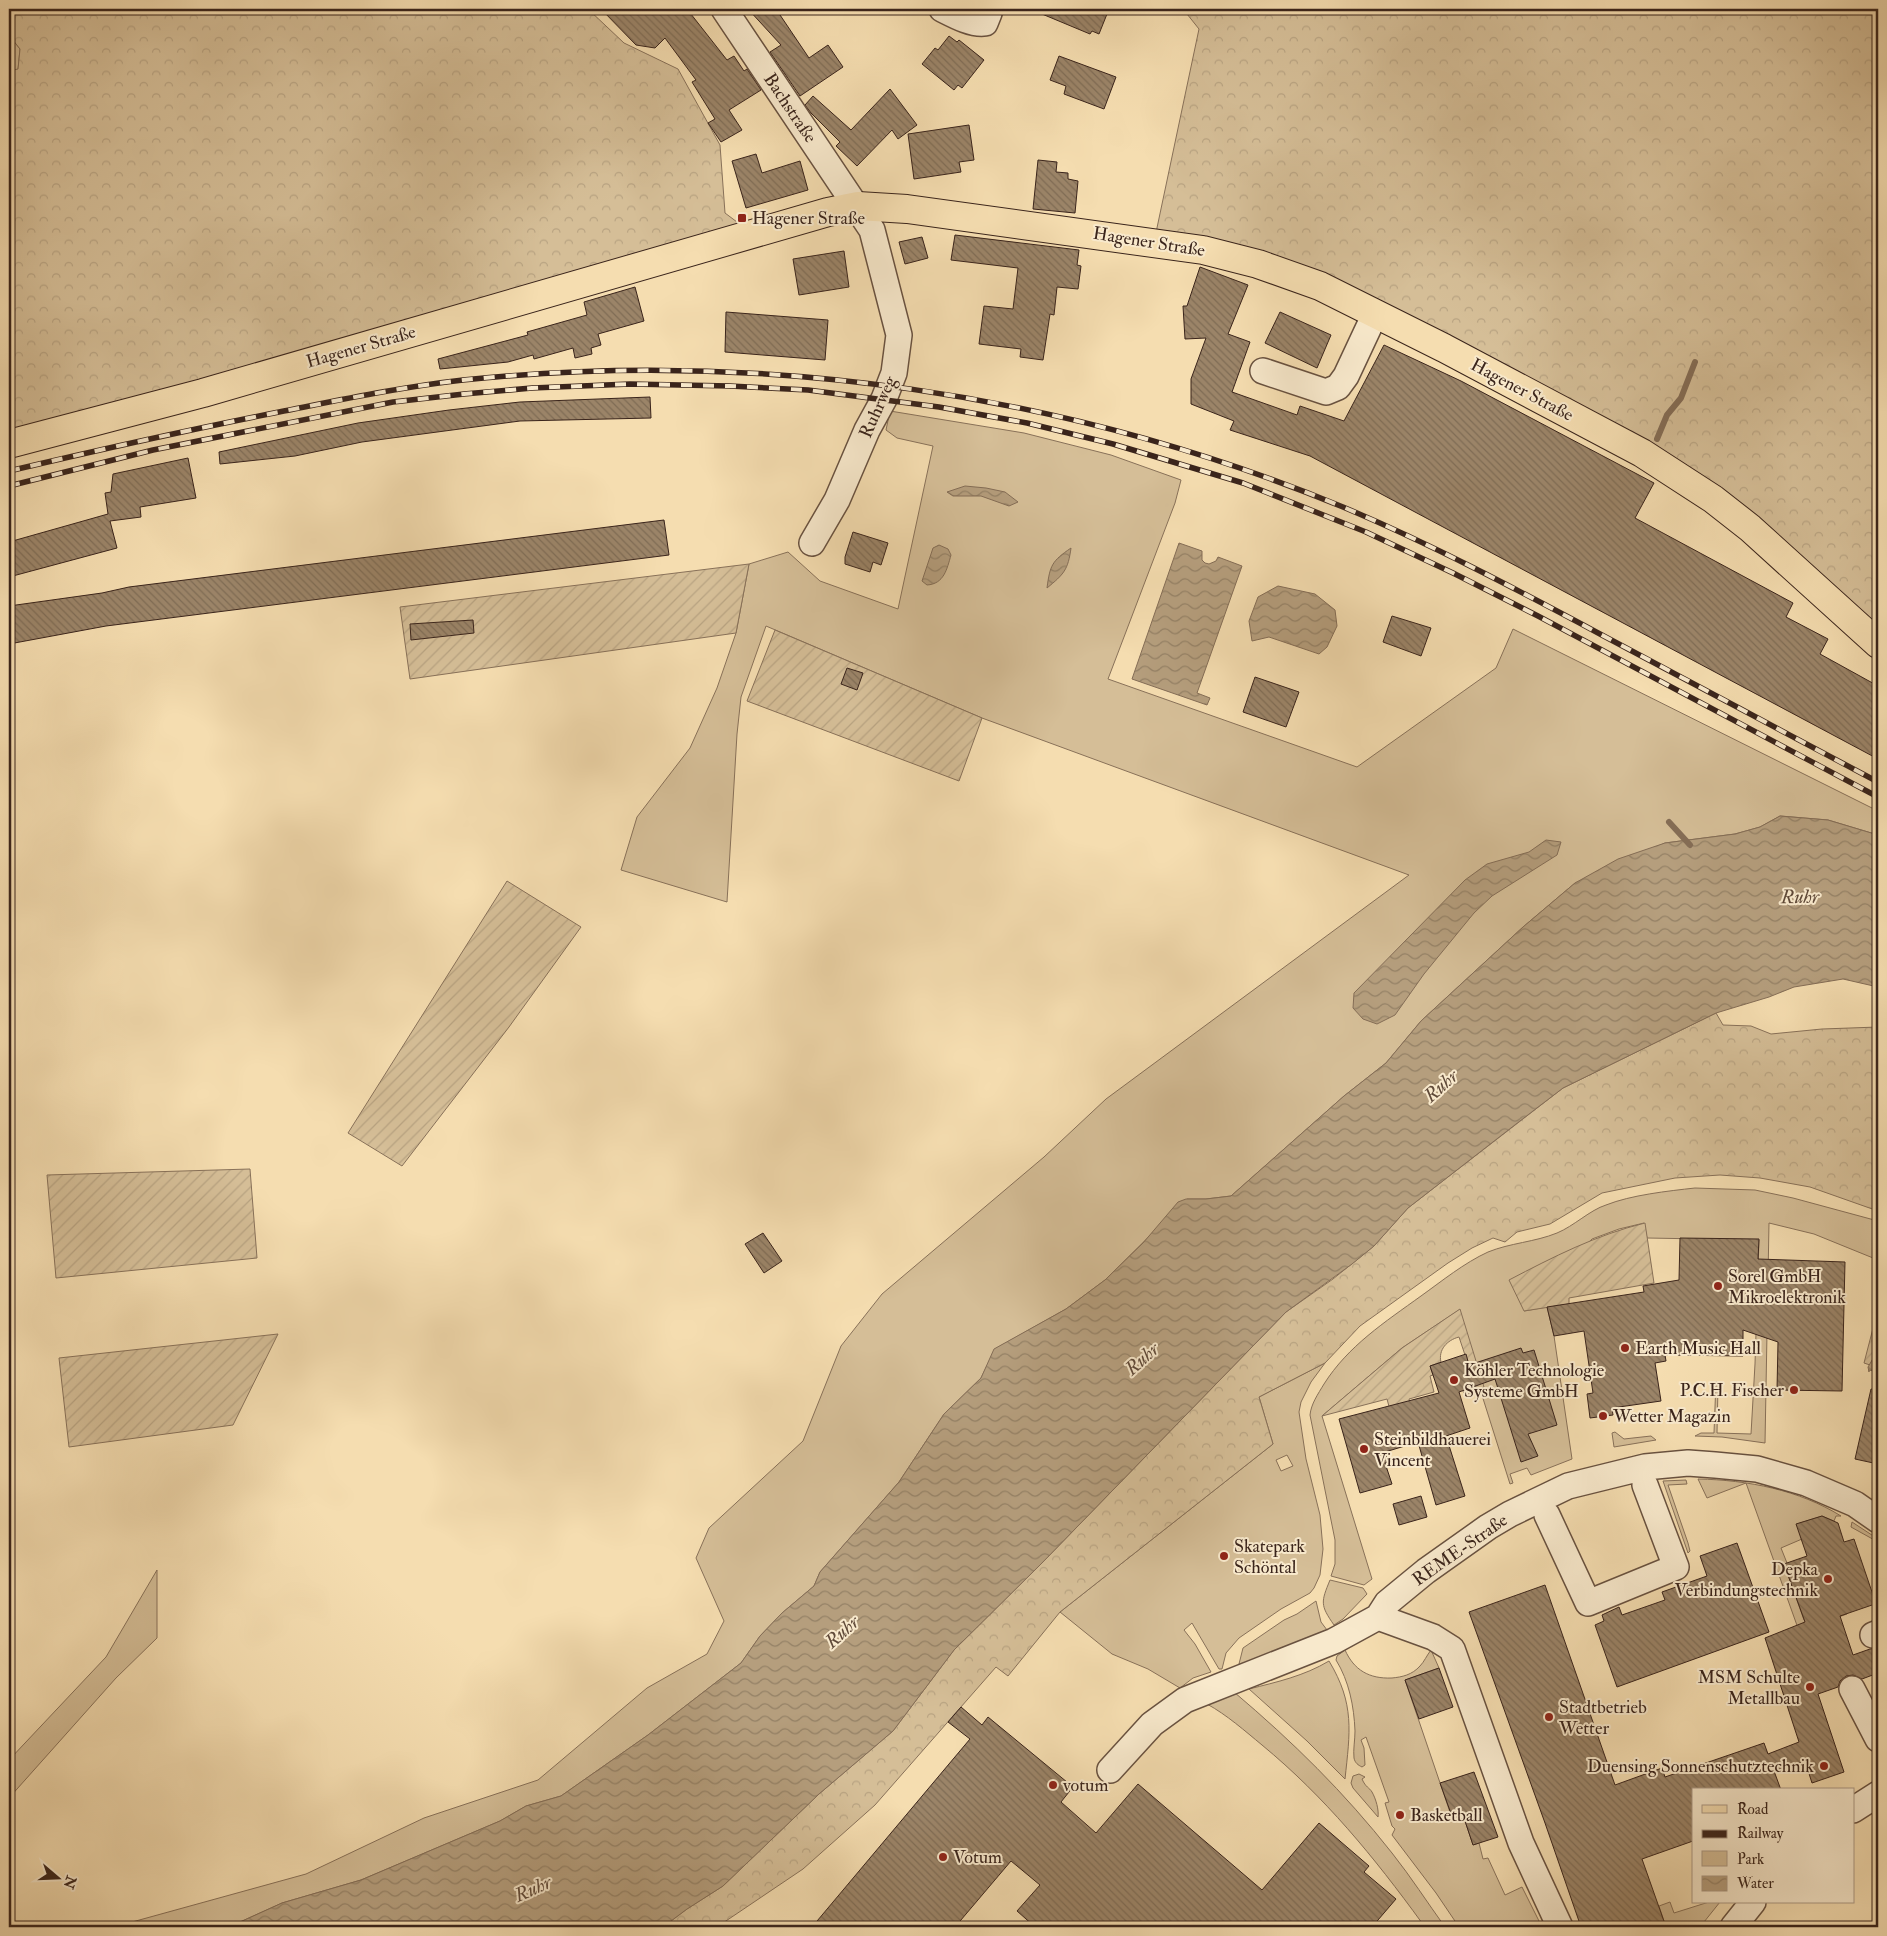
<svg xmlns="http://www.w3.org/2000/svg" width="1887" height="1936" font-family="'IM FELL Double Pica',serif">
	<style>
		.green { fill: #d5be97; stroke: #887159; fill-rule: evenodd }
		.forest { fill: url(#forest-crowns); stroke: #887159 }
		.garden { fill: url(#garden-furrows); stroke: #887159 }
		.water { fill: url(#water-waves); stroke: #846d56 }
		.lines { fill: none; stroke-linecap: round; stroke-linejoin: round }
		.stream { stroke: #846d56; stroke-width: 6 }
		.building { fill: url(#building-back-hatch); stroke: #3a241b }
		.minor-casing { stroke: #695240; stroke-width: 28 }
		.major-casing { stroke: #3a241b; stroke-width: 30 }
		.minor { stroke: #f8e9cc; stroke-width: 25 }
		.major { stroke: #f5ddb0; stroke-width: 28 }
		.rail-casing { stroke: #3a241b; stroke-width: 5.5 }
		.rail { stroke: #f8e9cc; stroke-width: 4; stroke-dasharray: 11; stroke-linecap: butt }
		.poi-dot { fill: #8f2418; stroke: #f8e9cc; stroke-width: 2 }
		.labels { text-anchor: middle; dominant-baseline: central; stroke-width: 4; stroke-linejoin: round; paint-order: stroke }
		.street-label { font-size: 18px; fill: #3a241b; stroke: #f8e9cc }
		.poi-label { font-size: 18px; fill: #3a241b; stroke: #f8e9cc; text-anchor: start }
		.water-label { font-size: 19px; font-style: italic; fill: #5f4938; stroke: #f8e9cc }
	</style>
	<defs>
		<pattern id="forest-crowns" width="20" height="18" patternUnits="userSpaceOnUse" patternTransform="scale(1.25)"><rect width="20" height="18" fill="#d5be97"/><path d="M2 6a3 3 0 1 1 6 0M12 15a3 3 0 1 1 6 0" fill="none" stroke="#b8a382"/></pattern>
		<pattern id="garden-furrows" width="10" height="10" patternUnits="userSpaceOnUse" patternTransform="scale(1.25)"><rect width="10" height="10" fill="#d5be97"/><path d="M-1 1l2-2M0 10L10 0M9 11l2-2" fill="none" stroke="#b8a382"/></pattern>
		<pattern id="water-waves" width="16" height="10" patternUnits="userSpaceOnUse" patternTransform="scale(1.25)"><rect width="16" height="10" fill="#b59e7d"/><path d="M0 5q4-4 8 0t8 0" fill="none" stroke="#948166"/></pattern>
		<pattern id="building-back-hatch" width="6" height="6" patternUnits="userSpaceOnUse" patternTransform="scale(1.25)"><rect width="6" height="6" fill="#9b8468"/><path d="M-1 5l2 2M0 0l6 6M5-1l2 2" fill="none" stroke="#7f6c55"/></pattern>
	</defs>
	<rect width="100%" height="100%" fill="#f5ddb0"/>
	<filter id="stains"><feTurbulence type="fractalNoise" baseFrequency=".004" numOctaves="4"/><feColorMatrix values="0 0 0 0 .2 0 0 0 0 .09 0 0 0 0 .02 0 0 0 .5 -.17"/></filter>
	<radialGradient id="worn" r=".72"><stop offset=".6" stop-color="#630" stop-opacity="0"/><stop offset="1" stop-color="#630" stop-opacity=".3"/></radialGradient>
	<path class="green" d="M9 35 20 49 18 70 9 71Z
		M890 411 1024 433 1111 455 1181 480 1175 503 1108 679 1357 767 1496 668 1513 629 1878 811V835L1828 820 1780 816 1760 827 1735 834 1665 843 1575 883 1523 927 1421 1021 1386 1063 1344 1096 1231 1196 1206 1199H1187L1105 1280 1066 1309 995 1349 981 1378 944 1414 899 1482 820 1572 814 1586 782 1613 760 1636 741 1663 648 1735 561 1796 526 1806 500 1821 361 1880 282 1903 229 1927H114L306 1874 424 1818 538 1780 647 1688 707 1654 724 1621 696 1558 709 1528 803 1441 841 1346 882 1294 1044 1157 1106 1099 1409 875 982 718 766 626 741 697 737 734 727 902 621 870 637 817 690 748 717 688 736 633 749 564 788 552 820 581 898 609 933 446 897 438 886 430Z
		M1695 1188 1755 1190 1793 1198 1878 1221V1260L1814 1234 1769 1223 1765 1443 1722 1437 1695 1436 1701 1433H1714L1716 1381 1718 1386 1717 1433 1751 1434 1755 1364 1759 1240 1647 1238 1644 1223 1619 1229 1592 1239 1524 1311 1547 1307 1554 1336 1572 1459 1531 1475 1527 1468 1510 1474 1513 1483 1510 1484 1480 1389 1483 1388 1459 1310 1402 1348 1322 1416 1372 1579 1364 1585 1331 1576 1335 1564V1540L1310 1415C1311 1404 1318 1394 1324 1384 1348 1346 1385 1322 1421 1296 1442 1281 1464 1263 1488 1252 1510 1243 1535 1242 1557 1233 1574 1226 1590 1210 1606 1205 1631 1195 1668 1191 1695 1188Z
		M1325 1363 1311 1382 1301 1402 1299 1412 1306 1459 1320 1515 1323 1549 1320 1575 1314 1588 1310 1593 1281 1609 1239 1638 1226 1653 1222 1669H1219L1192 1623 1184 1630 1195 1644 1211 1672 1193 1678 1180 1688 1148 1669 1112 1654 1060 1612 1273 1444 1259 1397ZM1287 1455 1293 1466 1281 1471 1276 1460Z
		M1615 1432 1624 1439 1651 1436 1656 1440 1614 1447 1612 1433Z
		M1698 1479C1748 1480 1799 1490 1841 1516H1836L1834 1521 1822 1516 1797 1524 1802 1539 1781 1548 1787 1563 1784 1564 1804 1620 1844 1605 1847 1614 1799 1631 1746 1483 1707 1498Z
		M1686 1480 1687 1484 1668 1485 1688 1543 1690 1551 1688 1553 1663 1481Z
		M1852 1522 1878 1539V1542L1851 1527Z
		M157 1570V1638L116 1678 9 1798V1760L106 1657Z
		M1330 1580 1363 1588 1367 1594 1343 1619 1334 1625C1320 1605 1321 1602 1330 1580Z
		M1316 1601 1321 1622 1327 1630 1303 1645 1283 1654 1239 1664 1243 1648 1284 1620 1297 1614Z
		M1345 1650C1354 1670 1369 1679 1392 1678 1402 1677 1412 1675 1420 1666 1424 1662 1427 1655 1431 1650L1439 1668 1405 1680 1453 1821 1464 1818 1473 1845 1479 1843 1483 1859 1488 1858 1505 1895 1522 1887 1542 1927H1459L1436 1893 1392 1835 1395 1829 1392 1826 1385 1803 1389 1802 1366 1737 1361 1740 1364 1748 1365 1765 1362 1767C1358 1765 1355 1763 1354 1758 1353 1750 1355 1740 1355 1731 1354 1706 1349 1681 1336 1660L1337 1656Z
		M1329 1661C1355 1704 1350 1732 1345 1779L1307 1741 1249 1689C1277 1682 1304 1676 1329 1661Z
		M1234 1692C1293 1742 1344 1792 1392 1853 1411 1877 1427 1902 1445 1927H1421L1422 1923C1374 1857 1325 1797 1262 1745 1245 1731 1227 1715 1207 1704Z
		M1359 1774 1365 1777 1362 1779C1366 1788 1369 1787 1372 1792 1376 1799 1379 1810 1378 1817L1353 1788 1351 1783 1353 1776Z
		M1670 1902 1674 1913 1709 1902H1720L1700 1927H1666L1659 1906Z"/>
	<path class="forest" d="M9 9H588L624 43 678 69 720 145 725 213 745 228 9 434V71L18 69 20 49 9 35Z
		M1183 9H1878V631L1744 511 1320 286 1154 242 1199 29Z
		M1716 1013 1723 1025 1751 1026 1771 1034 1822 1029 1878 1027V1211L1810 1187 1760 1178 1720 1175 1675 1178 1602 1193 1550 1224 1517 1232 1505 1242 1493 1238 1472 1248 1448 1263 1360 1326 1325 1363 1259 1397 1273 1444 1060 1612 1008 1676 996 1667 875 1805 803 1869 717 1927H663L687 1909 723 1886 819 1794 893 1731 954 1650 1041 1564 1286 1312 1333 1279 1374 1246 1408 1208 1563 1088Z"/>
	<path class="garden" d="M749 564 736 633 410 679 400 607Z
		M775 630 982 718 959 781 747 701Z
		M507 881 581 927 509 1027 402 1166 348 1133Z
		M250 1169 257 1258 56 1278 47 1175Z
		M1645 1223 1654 1283 1569 1298V1304L1524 1311 1509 1280C1553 1257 1596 1235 1645 1223Z
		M1460 1309 1484 1387 1468 1394 1463 1392 1464 1389 1475 1385 1459 1337C1447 1340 1438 1350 1441 1362L1430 1366 1433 1375 1430 1376 1434 1392 1409 1399 1413 1414 1394 1425 1387 1399 1322 1416 1402 1348Z
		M1878 1309V1350L1870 1365 1864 1363Z
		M278 1334 233 1425 69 1447 59 1358Z"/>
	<path class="water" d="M965 486 986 488 1005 492 1018 502 1009 506 981 496H953L947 492Z
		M1179 543 1202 551V560L1205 563 1209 564 1216 561 1218 557 1242 566 1197 693 1210 698 1207 705 1132 679Z
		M939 545 948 549 951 555C947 569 944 584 927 585L922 581 933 548Z
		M1071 548C1068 570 1064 574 1047 588 1050 565 1052 561 1071 548Z
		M1278 586 1315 594 1335 610 1337 626 1327 647 1319 654 1269 637 1252 641 1249 621 1258 597Z
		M1780 816 1828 820 1878 835V987L1843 979 1794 987 1769 997 1716 1013 1563 1088 1516 1124 1408 1208 1374 1246 1352 1264 1286 1312 1041 1564 954 1650 893 1731 819 1794 723 1886 687 1909 663 1927H229L282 1903 361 1880 500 1821 526 1806 561 1796 648 1735 741 1663 760 1636 782 1613 814 1586 820 1572 899 1482 944 1414 981 1378 994 1349 1066 1309 1105 1280 1143 1243 1178 1202 1186 1199H1206L1231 1196 1344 1096 1386 1063 1421 1021 1523 927 1575 883 1618 859 1665 843 1735 834 1760 827Z
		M1546 840 1561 842 1557 855 1492 896 1474 913 1424 974 1395 1015 1377 1024 1363 1019 1353 1008 1354 993 1465 880 1487 864 1529 852Z
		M1878 1350V1372L1869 1370V1372L1868 1367Z"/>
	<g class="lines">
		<path class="stream" d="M1657 439 1667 415 1681 398 1695 362
			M1669 822 1690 845"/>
	</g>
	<path class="building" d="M601 9H687L727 60 734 56 744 71 747 69 761 90 729 110 742 130 721 142 708 123 715 119 692 82 696 80 665 38 655 48 636 45Z
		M748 9H776L809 58 828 45 843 67 800 96 770 52 781 45Z
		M1030 9H1109L1099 34 1092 31 1090 34Z
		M949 36 957 42 959 40 984 60 962 88 958 85 954 90 922 64 935 48 938 50Z
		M1059 56 1116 77 1104 109 1064 94 1066 86 1050 80Z
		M890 89 917 125 898 139 892 130 857 166 836 146 840 142 811 113 805 105 813 96 851 130Z
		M969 125 974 160 959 162 961 172 914 179 908 134Z
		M756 154 762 173 800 161 808 190 746 208 732 161Z
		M1038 160 1057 162 1056 172 1068 173V179L1078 181 1075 213 1033 209Z
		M955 235 1079 250 1077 265 1081 266 1078 289 1057 287 1054 315 1050 314 1043 360 1020 357 1021 349 979 344 984 306 1013 309 1018 268 951 260Z
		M922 237 928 258 905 264 899 242Z
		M844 251 849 287 799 295 793 259Z
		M1200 267 1248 285 1228 334 1250 342 1232 392 1297 415 1300 406 1344 421 1384 345 1461 381 1654 483 1635 518 1793 603 1786 617 1828 639 1820 654 1878 686V759L1310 456 1230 430 1234 421 1191 404V379L1206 338 1185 339 1183 306H1187Z
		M635 287 644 321 598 334 601 345 591 348 592 354 575 358 573 348 534 359 533 355 508 362 440 369 438 359 528 335 527 332 587 315 584 302Z
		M726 312 828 320 825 360 725 352Z
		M1280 312 1331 335 1317 368 1265 343Z
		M650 397 651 418 520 421 362 442 295 456 220 464 219 452 358 423 449 410 520 402Z
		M188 458 196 498 140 507 141 517 110 521 117 548 9 577V542L108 514 105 493 111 492 113 474Z
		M664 520 669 555 106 626 9 644V606L102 593 129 587Z
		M853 532 888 543 881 565 873 562 870 572 845 564V557Z
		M1392 616 1431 628 1421 656 1383 642Z
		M473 620 474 633 411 640 410 624Z
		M847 668 863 673 857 690 841 684Z
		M1255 677 1299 692 1286 727 1243 712Z
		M763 1233 782 1261 764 1273 745 1244Z
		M1680 1238 1759 1239 1758 1259 1845 1262 1842 1391 1777 1390 1778 1342 1743 1330V1356L1665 1355 1666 1361 1655 1363 1661 1401 1612 1408 1613 1415 1590 1418 1587 1394 1593 1393 1584 1331 1554 1336 1547 1307 1644 1292 1643 1286 1679 1280Z
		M1521 1348 1523 1353 1534 1350 1557 1425 1528 1434 1538 1456 1521 1462 1495 1379 1459 1392 1470 1428 1446 1436 1465 1496 1436 1505 1418 1442 1385 1452 1388 1462 1385 1463 1392 1484 1360 1493 1339 1419 1439 1393 1430 1366 1466 1354 1469 1365Z
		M1871 1389 1878 1390V1464L1855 1459Z
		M1421 1496 1427 1517 1399 1525 1393 1504Z
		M1822 1516 1838 1523 1844 1542 1854 1539 1873 1595 1875 1604 1840 1616 1853 1655 1870 1649 1878 1648V1673L1862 1679 1853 1675 1846 1676 1840 1681 1838 1687 1818 1694 1844 1772 1812 1783 1805 1761 1774 1771 1781 1790H1693V1841L1642 1859 1666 1927H1581L1545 1823 1469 1612 1545 1585 1615 1785 1662 1768 1665 1777 1764 1743 1768 1754 1799 1742 1765 1638 1805 1622 1784 1564 1807 1556 1796 1524Z
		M1737 1543 1769 1632 1617 1687 1595 1625 1604 1621 1602 1615 1619 1607 1622 1615 1665 1600 1662 1592 1707 1576 1700 1556Z
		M1439 1668 1453 1707 1419 1719 1405 1680Z
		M961 1707 982 1725 988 1717 1073 1787 1061 1802 1096 1833 1138 1784 1262 1890 1319 1823 1369 1866 1364 1872 1396 1899 1372 1927H1035L1017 1911 1040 1885 1011 1861 955 1927H812L970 1739 948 1722Z
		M1474 1772 1498 1837 1473 1845 1464 1818 1454 1822 1440 1783Z"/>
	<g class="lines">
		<g class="minor-casing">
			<path id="minor" d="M724 9 872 230 899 335 894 373 884 399 867 430 837 500 812 543
				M942 9C954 15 972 25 985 23L989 13 987 9
				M1263 371 1326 392 1338 387 1346 376 1375 314
				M1547 1515 1588 1603 1676 1567 1645 1485
				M1378 1617 1433 1637 1452 1649 1521 1843 1560 1927
				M1873 1635 1878 1633
				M1852 1689 1878 1739
				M1110 1770 1152 1724 1185 1700 1334 1641 1378 1617 1387 1603 1426 1571 1488 1527 1510 1514 1568 1486 1645 1467 1688 1463 1715 1465 1757 1469 1806 1483 1855 1504 1878 1520
				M1853 1810 1878 1794
				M1733 1927 1753 1902"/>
		</g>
		<g class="major-casing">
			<path id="major" d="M9 444 203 393 828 212 858 206 907 209 1203 250 1258 264 1320 286 1444 348 1642 453 1713 499 1750 528 1878 644"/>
		</g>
		<use href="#minor" class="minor"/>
		<use href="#major" class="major"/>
		<g class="rail-casing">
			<path id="rail" d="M9 471C98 450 188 430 279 412 340 400 401 387 463 380 761 349 1067 393 1343 507 1431 544 1516 589 1600 634 1693 683 1785 733 1878 782
				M9 486 153 450 393 402 464 394 532 388 630 384 730 386 808 390 939 407 1027 423 1113 444 1243 483 1366 532 1453 573 1538 616 1878 797"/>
		</g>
		<use href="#rail" class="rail"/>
	</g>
	<g class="poi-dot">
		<rect x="737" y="213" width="10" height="10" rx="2.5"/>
		<circle cx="1718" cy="1286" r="5"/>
		<circle cx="1625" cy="1348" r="5"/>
		<circle cx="1454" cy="1380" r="5"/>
		<circle cx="1794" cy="1390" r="5"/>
		<circle cx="1603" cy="1416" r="5"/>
		<circle cx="1364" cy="1449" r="5"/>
		<circle cx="1224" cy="1556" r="5"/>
		<circle cx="1828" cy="1579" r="5"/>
		<circle cx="1810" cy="1687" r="5"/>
		<circle cx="1549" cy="1717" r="5"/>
		<circle cx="1824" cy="1766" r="5"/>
		<circle cx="1053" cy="1785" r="5"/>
		<circle cx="1400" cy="1815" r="5"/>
		<circle cx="943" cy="1857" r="5"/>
	</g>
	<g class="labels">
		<g class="street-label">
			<text transform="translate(790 108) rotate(56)">Bachstraße</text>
			<text transform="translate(1149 242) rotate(9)">Hagener Straße</text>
			<text transform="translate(361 347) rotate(-16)">Hagener Straße</text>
			<text transform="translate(1522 390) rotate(28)">Hagener Straße</text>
			<text transform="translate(878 407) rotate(-66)">Ruhrweg</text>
			<text transform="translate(1460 1550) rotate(-35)">REME-Straße</text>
		</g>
		<g class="poi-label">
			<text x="752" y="218">Hagener Straße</text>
			<text x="1728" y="1276">Sorel GmbH<tspan x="1728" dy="21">Mikroelektronik</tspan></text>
			<text x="1635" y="1348">Earth Music Hall</text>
			<text x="1464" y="1370">Köhler Technologie<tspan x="1464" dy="21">Systeme GmbH</tspan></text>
			<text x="1784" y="1390" text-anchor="end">P.C.H. Fischer</text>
			<text x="1613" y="1416">Wetter Magazin</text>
			<text x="1374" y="1439">Steinbildhauerei<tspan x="1374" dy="21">Vincent</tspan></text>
			<text x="1234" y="1546">Skatepark<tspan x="1234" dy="21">Schöntal</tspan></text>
			<text x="1818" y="1569" text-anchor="end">Depka<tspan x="1818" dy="21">Verbindungstechnik</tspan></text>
			<text x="1800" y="1677" text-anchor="end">MSM Schulte<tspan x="1800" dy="21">Metallbau</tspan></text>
			<text x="1559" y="1707">Stadtbetrieb<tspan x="1559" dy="21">Wetter</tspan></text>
			<text x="1814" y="1766" text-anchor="end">Duensing Sonnenschutztechnik</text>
			<text x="1063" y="1785">votum</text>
			<text x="1410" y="1815">Basketball</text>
			<text x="953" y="1857">Votum</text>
		</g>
		<g class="water-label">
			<text transform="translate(1800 897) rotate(-1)">Ruhr</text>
			<text transform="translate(1441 1086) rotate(-42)">Ruhr</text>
			<text transform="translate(1142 1359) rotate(-42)">Ruhr</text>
			<text transform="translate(842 1632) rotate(-42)">Ruhr</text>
			<text transform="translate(533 1889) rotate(-24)">Ruhr</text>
		</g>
	</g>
	<rect width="1887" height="1936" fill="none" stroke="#f5ddb0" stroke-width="30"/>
	<rect x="10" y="10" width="1867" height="1916" fill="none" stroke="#3a241b" stroke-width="2.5"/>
	<rect x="15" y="15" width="1857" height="1906" fill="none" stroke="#3a241b"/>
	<rect x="1692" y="1788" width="162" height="115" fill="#f8e9cc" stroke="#ac9a85"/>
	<rect x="1702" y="1805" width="25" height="8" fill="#f5ddb0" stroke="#ac9a85"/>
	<text x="1737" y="1814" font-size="15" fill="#3a241b">Road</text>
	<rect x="1702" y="1830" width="25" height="8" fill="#3a241b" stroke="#ac9a85"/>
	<text x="1737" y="1838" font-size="15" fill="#3a241b">Railway</text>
	<rect x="1702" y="1851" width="25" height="15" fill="#d5be97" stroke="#ac9a85"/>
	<text x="1737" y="1864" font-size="15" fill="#3a241b">Park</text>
	<rect x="1702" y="1876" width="25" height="15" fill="url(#water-waves)" stroke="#ac9a85"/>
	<text x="1737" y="1888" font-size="15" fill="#3a241b">Water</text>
	<g transform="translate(58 1878) rotate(109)" stroke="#f8e9cc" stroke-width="4" paint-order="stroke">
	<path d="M0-4L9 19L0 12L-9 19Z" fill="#3a241b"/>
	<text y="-8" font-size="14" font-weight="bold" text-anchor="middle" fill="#3a241b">N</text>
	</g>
	<rect width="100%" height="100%" filter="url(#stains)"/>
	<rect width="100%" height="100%" fill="url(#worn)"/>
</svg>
